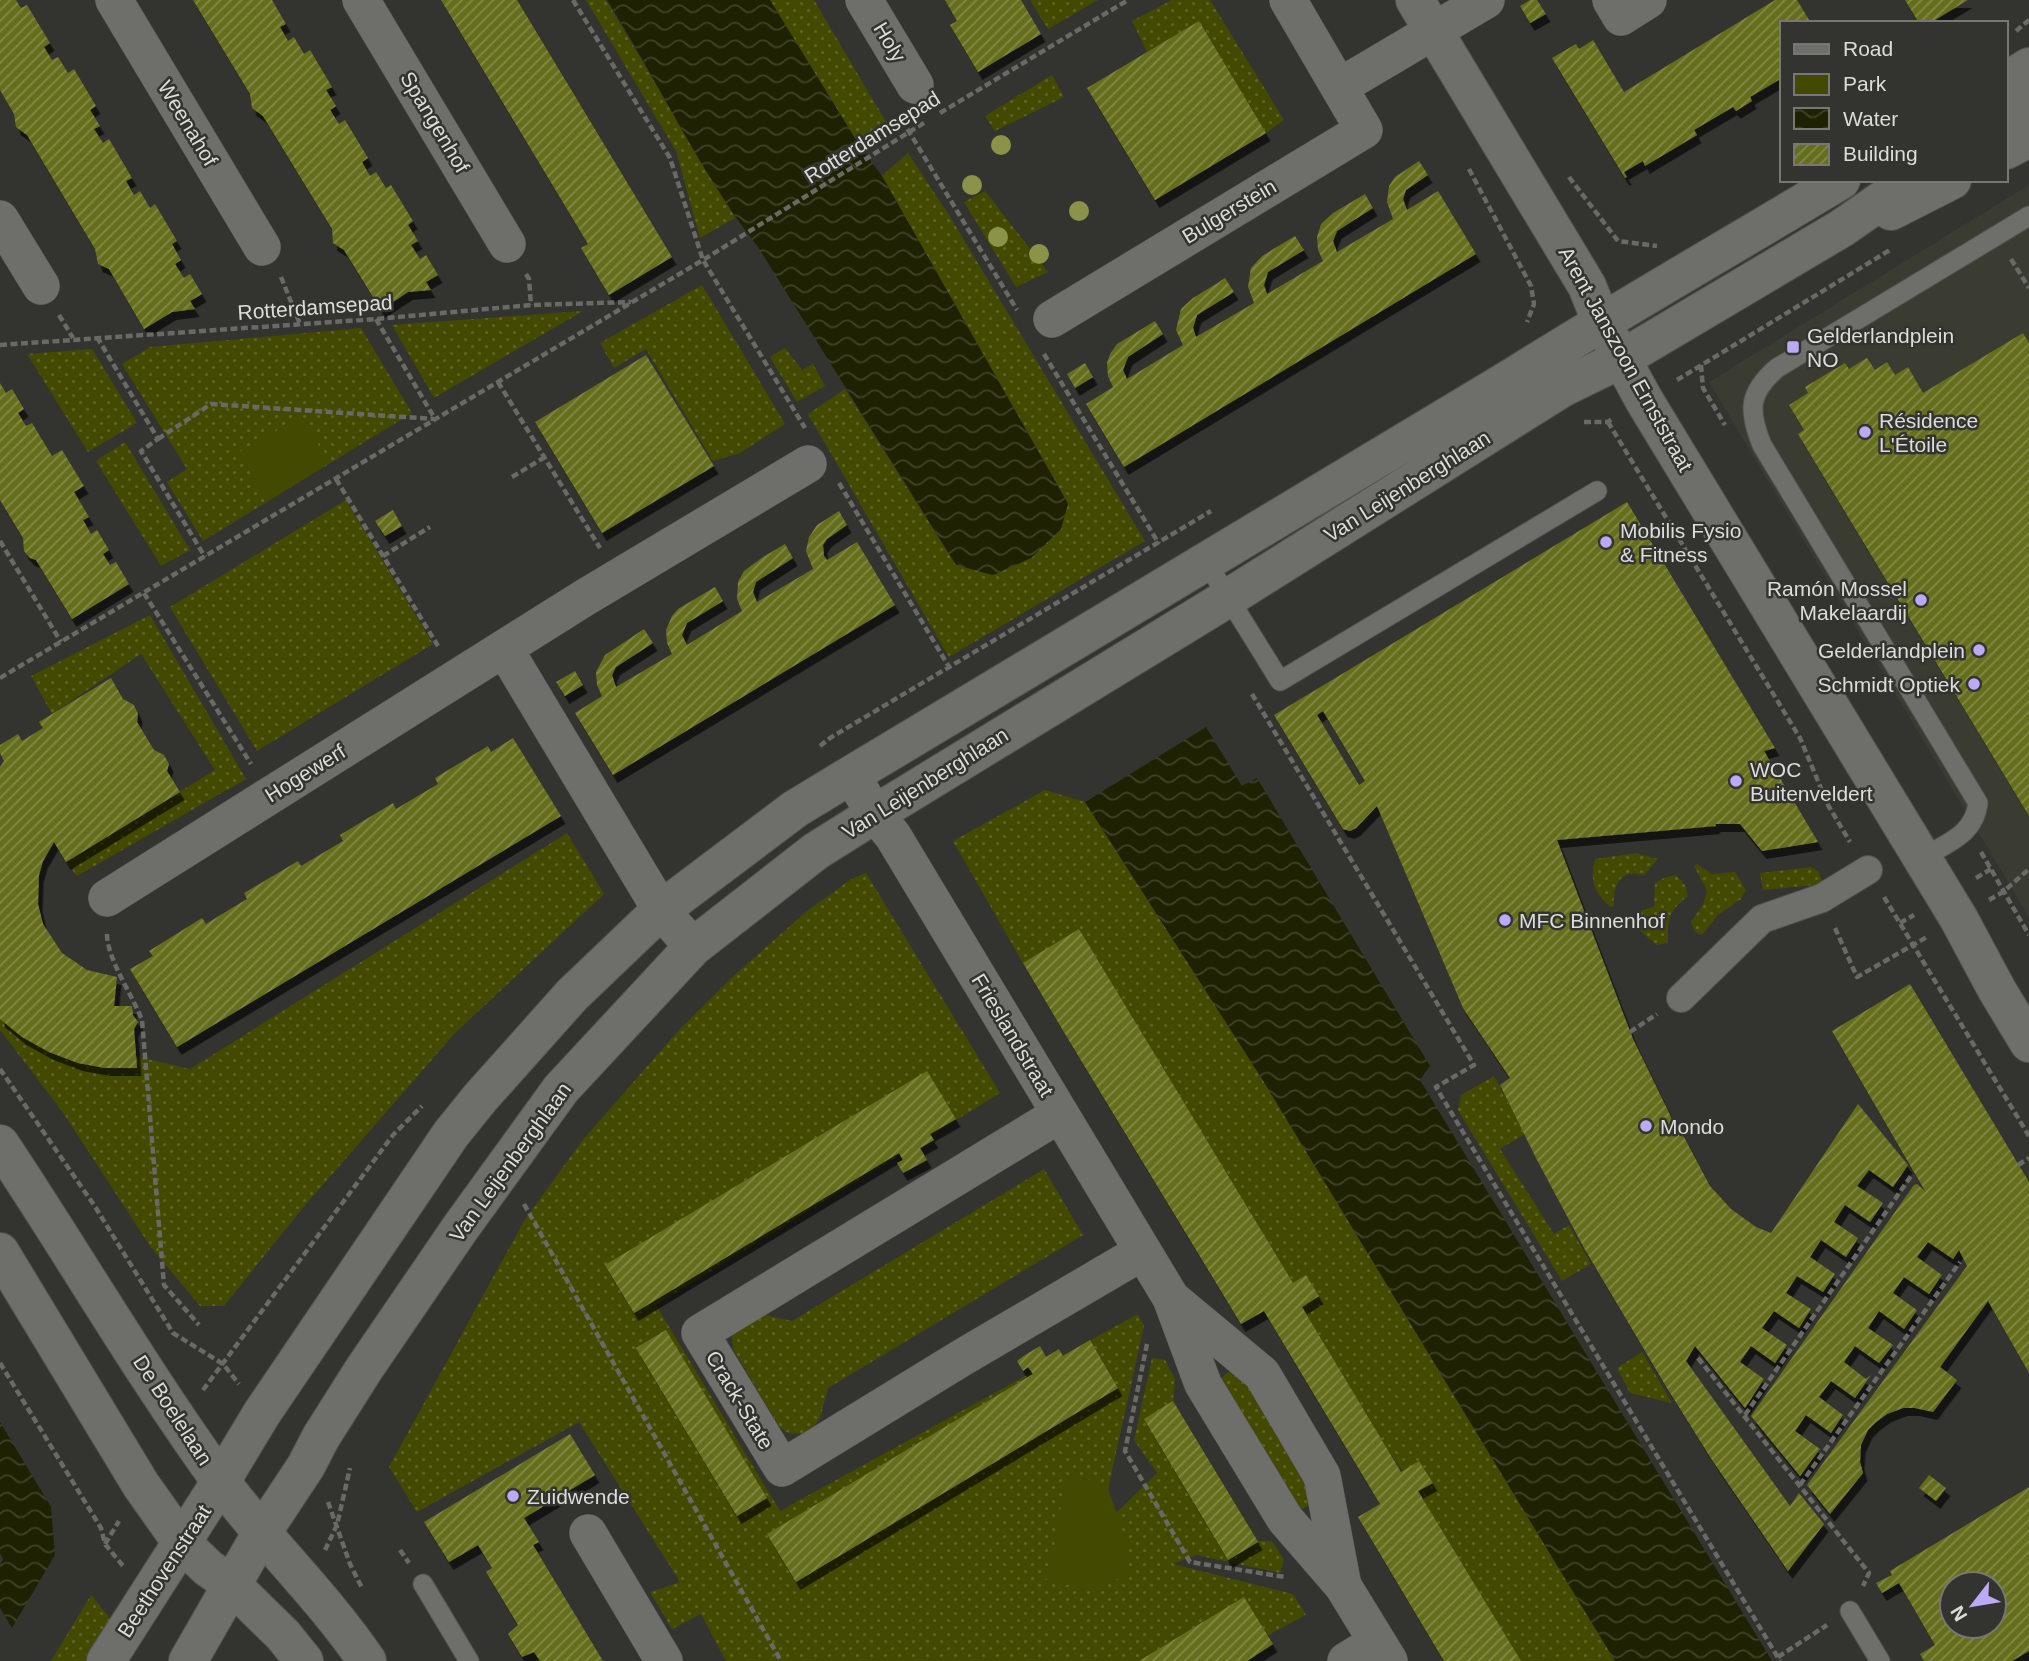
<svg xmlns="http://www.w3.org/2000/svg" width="2029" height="1661" font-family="Arial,sans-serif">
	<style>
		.built { fill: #3a3c32 }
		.grass { fill: url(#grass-dots) }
		.park { fill: #444900 }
		.water { fill: url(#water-waves) }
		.building { fill: url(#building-hatch); fill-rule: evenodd; filter: url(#shadow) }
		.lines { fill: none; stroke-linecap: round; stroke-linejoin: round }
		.service-casing { stroke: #51524e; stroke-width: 21 }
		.pedestrian-casing { stroke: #51524e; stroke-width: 30 }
		.minor-casing { stroke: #51524e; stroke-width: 38 }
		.tertiary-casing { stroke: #51524e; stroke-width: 40 }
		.secondary-casing { stroke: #51524e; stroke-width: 40 }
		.path { stroke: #696966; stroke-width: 4.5; stroke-dasharray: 7 3.5; stroke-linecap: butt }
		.service { stroke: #6e6f6a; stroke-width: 19 }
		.pedestrian { stroke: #6e6f6a; stroke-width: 28 }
		.minor { stroke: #6e6f6a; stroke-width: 37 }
		.tertiary { stroke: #6e6f6a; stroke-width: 38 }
		.secondary { stroke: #6e6f6a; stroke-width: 38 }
		.tree { fill: #8b9348 }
		.poi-dot { fill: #bcaaf6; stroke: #333430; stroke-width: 2.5 }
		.labels { text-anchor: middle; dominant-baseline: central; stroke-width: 5; stroke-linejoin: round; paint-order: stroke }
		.street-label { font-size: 21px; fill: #dcdcd9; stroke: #333430 }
		.poi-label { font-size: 21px; fill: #dcdcd9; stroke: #333430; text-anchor: start }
	</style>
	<defs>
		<pattern id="grass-dots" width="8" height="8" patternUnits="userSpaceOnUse" patternTransform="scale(1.75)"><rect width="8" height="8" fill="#444900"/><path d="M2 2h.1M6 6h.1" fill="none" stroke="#5e6325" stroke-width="1.8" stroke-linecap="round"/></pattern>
		<pattern id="water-waves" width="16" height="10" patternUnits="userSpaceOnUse" patternTransform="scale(1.75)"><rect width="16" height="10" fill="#1f2202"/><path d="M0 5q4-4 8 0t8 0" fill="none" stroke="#3f4226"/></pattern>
		<pattern id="building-hatch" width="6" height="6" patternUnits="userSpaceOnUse" patternTransform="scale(1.75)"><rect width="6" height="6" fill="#666e1e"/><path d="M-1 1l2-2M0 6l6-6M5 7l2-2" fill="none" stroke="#828949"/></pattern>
		<filter id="shadow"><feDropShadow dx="4.5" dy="8" stdDeviation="0" flood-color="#0009"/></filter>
	</defs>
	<rect width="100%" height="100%" fill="#333430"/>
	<path class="built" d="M2029 185V917L1709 382Z"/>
	<path class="grass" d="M586 0H606L735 218 700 238 676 151Z
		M770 0H814L892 132 861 148Z
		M1030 0H1098L1048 29Z
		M1172 0H1210L1284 120 1266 133 1147 52 1132 21Z
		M1052 75 1064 97 995 131 985 116Z
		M908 153 949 215 1145 541 949 657 808 414 845 389 956 565 993 575 1031 558 1061 529 1068 503 882 176Z
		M985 191 1048 272 1016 287 964 202Z
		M702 285 785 424 740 453 713 461 646 349 614 368 600 343Z
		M583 311 434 398 392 325Z
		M361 328 412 413 203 541 167 482 187 469 122 364 150 347Z
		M785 348 802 370 813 364 825 386 797 402 770 357Z
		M92 349 137 423 88 452 27 354Z
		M125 442 190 550 161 566 96 461Z
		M346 500 433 644 257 751 170 607Z
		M150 615 246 779 77 876 66 862 215 770 141 654 52 714 31 676Z
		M1045 790 1085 802 1264 1082 1615 1661H1487L1418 1491 1023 963 953 841Z
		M567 833 604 894 455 1033 301 1210 224 1306H200L150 1246 62 1111 0 1030V1009L126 1054 190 1069Z
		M1636 853 1658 859 1644 875C1620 868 1613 885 1614 906L1610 907C1593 890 1590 882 1595 859Z
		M1697 864 1712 874 1735 872 1746 890 1741 899 1718 915 1702 935 1695 932 1691 922 1703 905 1707 891 1694 866Z
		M1811 867 1819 872 1822 881 1815 885 1763 890 1760 873Z
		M866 873 1000 1093 656 1305 780 1511 1138 1314 1144 1326 1099 1530 1157 1473 1134 1440 1152 1358 1165 1360 1175 1379 1173 1402 1258 1541H1272L1284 1560 1280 1573 1196 1555 1173 1564 1293 1594 1306 1615 1268 1635 1228 1661H726L701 1614 672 1629 650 1592 680 1582 579 1422 417 1512 389 1467 524 1221 582 1141 678 1031 729 980 807 911 850 880Z
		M1676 875 1685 885 1688 896C1667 913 1668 918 1668 943L1657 945 1638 929 1636 912 1654 907 1655 883 1666 877Z
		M1494 1076 1525 1134 1500 1149 1554 1234 1569 1225 1591 1264 1562 1281 1458 1110 1461 1095Z
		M1044 1169 1083 1235 828 1388 820 1418 813 1428 805 1433 794 1434 786 1432 779 1426 733 1349 731 1328 755 1313 792 1321Z
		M1642 1352 1672 1403 1630 1393 1617 1368Z
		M1236 1370 1248 1378 1313 1483V1503L1299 1511 1219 1388C1222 1376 1224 1372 1236 1370Z
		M91 1595 113 1622 89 1661H51Z"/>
	<path class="park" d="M302 416 329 463 267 502 238 453Z
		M1066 1475 1106 1483 1128 1546 1125 1575 1094 1592 1045 1579 1055 1541Z"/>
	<path class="water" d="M607 0H770L861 148 882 176 1068 504 1061 529 1031 558 993 575 956 565 758 247C700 173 658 81 607 0Z
		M1206 727 1242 786 1257 778 1430 1066 1420 1080 1772 1661H1615L1264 1082 1085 802Z
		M0 1422 51 1507 55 1555 12 1628 0 1608V1565L3 1559 0 1553Z"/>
	<path class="building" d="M0 0H16L21 8 27 5 50 43 44 47 52 60 58 57 68 73 74 69 96 106 90 110 100 126 94 129 103 143 109 139 132 178 126 181 134 195 140 191 150 208 155 204 177 241 172 244 181 260 175 264 184 278 190 274 202 294 190 301 195 309 172 312 144 329 109 269 98 264 95 249 27 135 16 127 14 114 0 90Z
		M193 0H272L286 24 280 27 288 41 294 37 304 54 310 50 332 87 326 90 336 106 330 110 339 124 345 120 368 158 362 162 370 176 376 172 386 188 391 185 413 221 408 225 418 241 411 245 420 259 426 255 438 275 426 282 431 290 408 292 381 310 344 250 333 243 332 229 263 116 252 108 250 94Z
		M441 0H517L672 257 609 295 581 248 588 244Z
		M945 0H1021L1041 34 978 72 950 25 957 21Z
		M1530 0H1537L1546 14 1530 23 1520 6Z
		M1775 0H1797L1811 23H1782V78L1750 97 1752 101 1736 111 1733 107 1694 130 1697 135 1645 166 1643 161 1624 172 1627 177 1625 178 1552 58 1576 44 1579 49 1593 40 1624 92Z
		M1905 0H1968L1930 23H1919Z
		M1199 21 1266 133 1155 200 1087 88Z
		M1419 161 1428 175 1406 190 1403 199 1407 210 1438 191 1476 254 1124 467 1086 404 1113 387 1108 376 1107 363 1110 354 1117 344 1155 321 1163 334 1128 357 1123 370 1127 379 1183 345 1176 330 1181 309 1193 298 1216 284 1225 278 1234 292 1197 315 1193 328 1196 337 1254 303 1248 287 1251 268 1262 256 1295 236 1304 250 1268 272 1264 285 1267 294 1323 261 1318 250 1317 237 1321 224 1333 213 1365 194 1373 208 1337 231 1333 241 1337 252 1393 219 1387 202 1389 186 1395 177Z
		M2023 333 2029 343V816L1798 434 1804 430 1789 405 1808 393 1805 387 1845 363 1849 369 1867 358 1875 370 1887 362 1895 375 1908 367 1923 393Z
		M646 355 714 466 602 533 535 422Z
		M1085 363 1093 377 1075 388 1067 374Z
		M0 383 6 393 12 389 24 409 18 413 26 426 32 423 52 456 62 450 84 486 74 492 89 517 83 520 91 534 97 530 109 550 103 554 110 565 116 562 129 584 72 619 36 560 30 558 24 551 23 538 0 500Z
		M1627 502 1775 748 1764 751 1818 842 1762 851 1740 824H1715L1716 826 1557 840 1633 1039 1673 1121 1675 1120 1710 1186 1731 1209 1756 1227 1771 1233 1858 1104 1908 1165 1893 1187 1869 1170 1857 1186 1883 1203 1870 1222 1845 1205 1834 1222 1858 1238 1846 1257 1821 1240 1810 1257 1835 1274 1823 1292 1797 1276 1786 1293 1811 1309 1799 1328 1774 1311 1762 1328 1787 1345 1775 1363 1751 1346 1740 1362 1764 1379 1745 1408 1695 1346 1686 1361 1790 1506 1799 1493 1824 1524 1788 1571 1712 1460 1667 1388 1584 1248 1537 1160 1500 1085 1510 1078 1463 1008 1377 806 1356 828 1350 831 1343 829 1274 715ZM1323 711 1365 781 1359 785 1317 715Z
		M393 510 402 526 385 536 375 521Z
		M839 511 847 525 827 539 823 545 824 556 827 560 857 542 895 605 613 775 575 713 602 696 597 685 596 672 605 655 644 629 653 643 616 667 612 675 616 687 672 654 667 643 666 630 672 616 678 609 715 587 723 601 687 623 682 635 687 645 742 611 737 599 738 582 744 571 763 557 785 544 793 558 756 582 753 592 757 602 813 569 806 551 809 537 817 525Z
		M575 671 583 685 565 696 556 682Z
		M111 678 123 699 134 705 138 714 137 722 154 750 164 755 169 764 167 771 180 792 66 862 54 842 43 861 39 875 38 904 43 924 62 953 87 970 117 977 114 1006H132L133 1015 138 1022 134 1029 137 1068H105L78 1063 49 1052 22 1037 0 1019V767L4 761 0 753V745L18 734 22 741 43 728 39 722Z
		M513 738 561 816 177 1047 130 969 153 956 149 951 202 918 206 924 227 911 247 899 244 893 298 861 301 866 343 841 340 835 393 803 396 809 438 784 435 778 488 746 491 752Z
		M1079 929 1293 1283 1306 1275 1319 1296 1302 1307 1401 1472 1419 1461 1433 1483 1418 1491 1521 1661H1444L1358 1517 1380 1504 1318 1401 1264 1311 1241 1324 1065 1034 1023 963Z
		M1910 984 2029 1182V1373L1988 1301 1940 1367 1957 1380 1933 1412 1915 1408H1903L1887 1414 1876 1422 1868 1430 1861 1445 1860 1462 1863 1473 1830 1514 1807 1485 1967 1266 1959 1250 1953 1259 1928 1242 1917 1257 1942 1275 1929 1294 1904 1277 1893 1293 1917 1310 1904 1329 1879 1311 1868 1328 1893 1345 1879 1363 1855 1346 1844 1362 1866 1379 1871 1375 1855 1398 1831 1381 1819 1397 1843 1415 1831 1433 1806 1415 1795 1431 1820 1449 1800 1476 1751 1416 1914 1185 1917 1184 1925 1191 1832 1031Z
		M927 1071 956 1119 930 1134 934 1140 920 1148 927 1160 903 1173 897 1163 903 1160 899 1153 634 1313 605 1265Z
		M666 1330 767 1498 737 1516 636 1348Z
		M1090 1340 1118 1388 796 1582 767 1534 1033 1374 1028 1367 1023 1371 1017 1361 1025 1355 1040 1346 1046 1357 1059 1349 1063 1356Z
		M1173 1401 1258 1542 1228 1560 1144 1419Z
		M570 1434 595 1475 524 1518 539 1542 533 1545 603 1661H540L534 1652 522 1657 508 1634 518 1625 486 1572 492 1568 478 1545 449 1562 424 1522Z
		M1929 1475 1946 1488 1936 1501 1919 1488Z
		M2029 1487V1651L2012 1661H1924L1920 1654 1935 1645 1899 1583 1882 1593 1876 1583 1892 1575 1890 1571ZM1952 1584H1994V1626H1952Z
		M1244 1597 1273 1644 1247 1661H1139Z"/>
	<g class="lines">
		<g class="service-casing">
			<path id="service" d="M1205 560 1280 681 1597 491
				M1922 858C1947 843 1974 835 1978 803L1762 445C1748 411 1748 393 1777 368L2029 216
				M423 1584 469 1661
				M1850 1611 1880 1661"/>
		</g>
		<g class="pedestrian-casing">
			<path id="pedestrian" d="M1681 998 1762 919 1822 898 1868 870"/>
		</g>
		<g class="minor-casing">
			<path id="minor" d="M114 0 262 247
				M361 0 507 244
				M864 0 915 85
				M1611 0 1621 17 1648 0
				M1339 87 1486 0
				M0 219 41 286
				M1052 319 1364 130 1288 0
				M504 648 661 910 693 947
				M851 775 875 814 893 836 1171 1298 1203 1384 1285 1519 1343 1586 1389 1661
				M107 898 584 598 808 464
				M1060 1114 700 1333 782 1468 963 1357 1142 1252
				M1172 1299 1262 1374 1322 1476 1343 1586
				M588 1533 664 1661
				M1346 1661 1377 1642"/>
		</g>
		<g class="tertiary-casing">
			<path id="tertiary" d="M1415 0 1587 286 1601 321 1644 400 1959 919 1997 990 2029 1043
				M2006 81 2029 67
				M2006 116 2029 104
				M2006 150 2029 138
				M1891 211 1952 180
				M221 1481 262 1413 451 1134 480 1098 572 995 661 910 795 809 851 775 1513 377C1621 309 1732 246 1841 180
				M261 1534 306 1466 321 1437 364 1369 461 1227 561 1089 693 947 816 851 875 814 1228 598 1562 388 1623 358 1842 228 1911 180"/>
		</g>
		<g class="secondary-casing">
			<path id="secondary" d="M0 1144C74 1255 141 1371 219 1479 265 1542 323 1596 367 1661
				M0 1252 141 1485 182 1543 208 1568 231 1584 283 1635 304 1661
				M106 1661 221 1481
				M188 1661 261 1534"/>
		</g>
		<path class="path" d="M573 0 670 158 703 260 805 428
			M2016 31 2029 20
			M940 113 1128 0
			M902 120 1017 310
			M1469 169 1531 286 1534 304 1527 322
			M1569 177 1618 241 1657 246
			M2011 259 2029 288
			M526 274 529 279 531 305
			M281 277 300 324
			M59 315 73 338
			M376 319 435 419
			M97 337 158 439 141 451 205 557
			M0 345 376 319 531 305 631 302
			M1044 354 1159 544
			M1701 365 1703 388 1725 425
			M1677 380 1890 250
			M498 382 600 548
			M1584 422H1608L1612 419
			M1608 422 1800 738 1828 805 1850 842
			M158 439 211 404 434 419
			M512 477 545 457
			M336 479 438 646
			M839 483 949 667
			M0 541 61 642
			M383 556 430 527
			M144 593 251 764
			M0 678 703 260 927 121
			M1252 694 1474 1065 1436 1087 1780 1661
			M820 746 830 738 1211 511
			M1981 852 2029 935
			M1976 878 1991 869
			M1884 897 2029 1136
			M1989 900 2003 892 2029 869
			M1900 923 1914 915
			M1835 928 1857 977 1927 937
			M107 934C107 959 132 994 142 1020L164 1285 199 1325
			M1630 1032 1657 1014
			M0 1069 94 1205 173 1333 223 1364 239 1384
			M2018 1165 2029 1158
			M524 1204 781 1661
			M1147 1344 1125 1451 1190 1562 1285 1577
			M1698 1358 1869 1573 1863 1586
			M0 1363 101 1528 105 1544 123 1566
			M203 1390 393 1135 422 1106
			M1745 1415 1911 1176
			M1800 1485 1960 1262
			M328 1502 350 1564 362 1588
			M105 1544 119 1521
			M325 1550 337 1525 350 1468
			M400 1550 409 1563
			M1778 1657 1827 1625"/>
		<use href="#service" class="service"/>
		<use href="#pedestrian" class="pedestrian"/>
		<use href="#minor" class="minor"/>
		<use href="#tertiary" class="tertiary"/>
		<use href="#secondary" class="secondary"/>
	</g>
	<g class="tree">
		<circle cx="1001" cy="145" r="10"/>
		<circle cx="972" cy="185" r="10"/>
		<circle cx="1079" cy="211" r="10"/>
		<circle cx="998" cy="237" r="10"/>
		<circle cx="1039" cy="254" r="10"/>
	</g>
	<g class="poi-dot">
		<rect x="1786" y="340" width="14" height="14" rx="3.5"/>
		<circle cx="1865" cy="432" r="7"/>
		<circle cx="1606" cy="542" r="7"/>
		<circle cx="1921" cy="600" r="7"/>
		<circle cx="1979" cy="650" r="7"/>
		<circle cx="1974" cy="684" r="7"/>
		<circle cx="1736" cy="781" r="7"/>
		<circle cx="1505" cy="920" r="7"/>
		<circle cx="1646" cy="1126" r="7"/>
		<circle cx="513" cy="1496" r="7"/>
	</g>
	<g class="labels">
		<g class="street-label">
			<text transform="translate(890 42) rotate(59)">Holy</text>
			<text transform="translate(435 122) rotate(59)">Spangenhof</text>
			<text transform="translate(188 123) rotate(59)">Weenahof</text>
			<text transform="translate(872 137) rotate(-32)">Rotterdamsepad</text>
			<text transform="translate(1229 211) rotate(-31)">Bulgerstein</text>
			<text transform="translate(315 307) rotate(-4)">Rotterdamsepad</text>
			<text transform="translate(1626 359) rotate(61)">Arent Janszoon Ernststraat</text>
			<text transform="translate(1407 486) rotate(-32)">Van Leijenberghlaan</text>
			<text transform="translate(305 773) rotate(-32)">Hogewerf</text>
			<text transform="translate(925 783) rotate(-32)">Van Leijenberghlaan</text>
			<text transform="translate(1013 1035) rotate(59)">Frieslandstraat</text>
			<text transform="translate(510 1162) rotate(-54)">Van Leijenberghlaan</text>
			<text transform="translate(740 1400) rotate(59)">Crack-State</text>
			<text transform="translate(173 1410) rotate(57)">De Boelelaan</text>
			<text transform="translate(164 1571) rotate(-57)">Beethovenstraat</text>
		</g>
		<g class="poi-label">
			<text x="1807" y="335">Gelderlandplein<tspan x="1807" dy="24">NO</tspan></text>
			<text x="1879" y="420">Résidence<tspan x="1879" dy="24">L'Étoile</tspan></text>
			<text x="1620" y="530">Mobilis Fysio<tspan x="1620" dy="24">&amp; Fitness</tspan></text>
			<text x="1907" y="588" text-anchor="end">Ramón Mossel<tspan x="1907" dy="24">Makelaardij</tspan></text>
			<text x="1965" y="650" text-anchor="end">Gelderlandplein</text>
			<text x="1960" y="684" text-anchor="end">Schmidt Optiek</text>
			<text x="1750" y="769">WOC<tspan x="1750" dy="24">Buitenveldert</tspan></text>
			<text x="1519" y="920">MFC Binnenhof</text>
			<text x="1660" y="1126">Mondo</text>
			<text x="527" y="1496">Zuidwende</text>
		</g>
	</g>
	<rect x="1780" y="21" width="228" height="161" fill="#333430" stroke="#777774" stroke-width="2"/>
	<rect x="1794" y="44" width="35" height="10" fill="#6e6f6a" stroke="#777774" stroke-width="2"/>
	<text x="1843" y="56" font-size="21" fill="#dcdcd9">Road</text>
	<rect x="1794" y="74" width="35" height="21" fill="#444900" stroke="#777774" stroke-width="2"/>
	<text x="1843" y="91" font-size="21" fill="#dcdcd9">Park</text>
	<rect x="1794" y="108" width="35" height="21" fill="url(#water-waves)" stroke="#777774" stroke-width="2"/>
	<text x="1843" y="126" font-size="21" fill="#dcdcd9">Water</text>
	<rect x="1794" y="144" width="35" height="21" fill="url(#building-hatch)" stroke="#777774" stroke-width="2"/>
	<text x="1843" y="161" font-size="21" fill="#dcdcd9">Building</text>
	<g transform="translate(1973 1605) rotate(239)"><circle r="33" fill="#333430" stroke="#777774" stroke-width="2"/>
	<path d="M0-5L12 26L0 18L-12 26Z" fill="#bcaaf6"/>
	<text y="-10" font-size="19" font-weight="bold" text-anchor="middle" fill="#dcdcd9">N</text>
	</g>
</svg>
